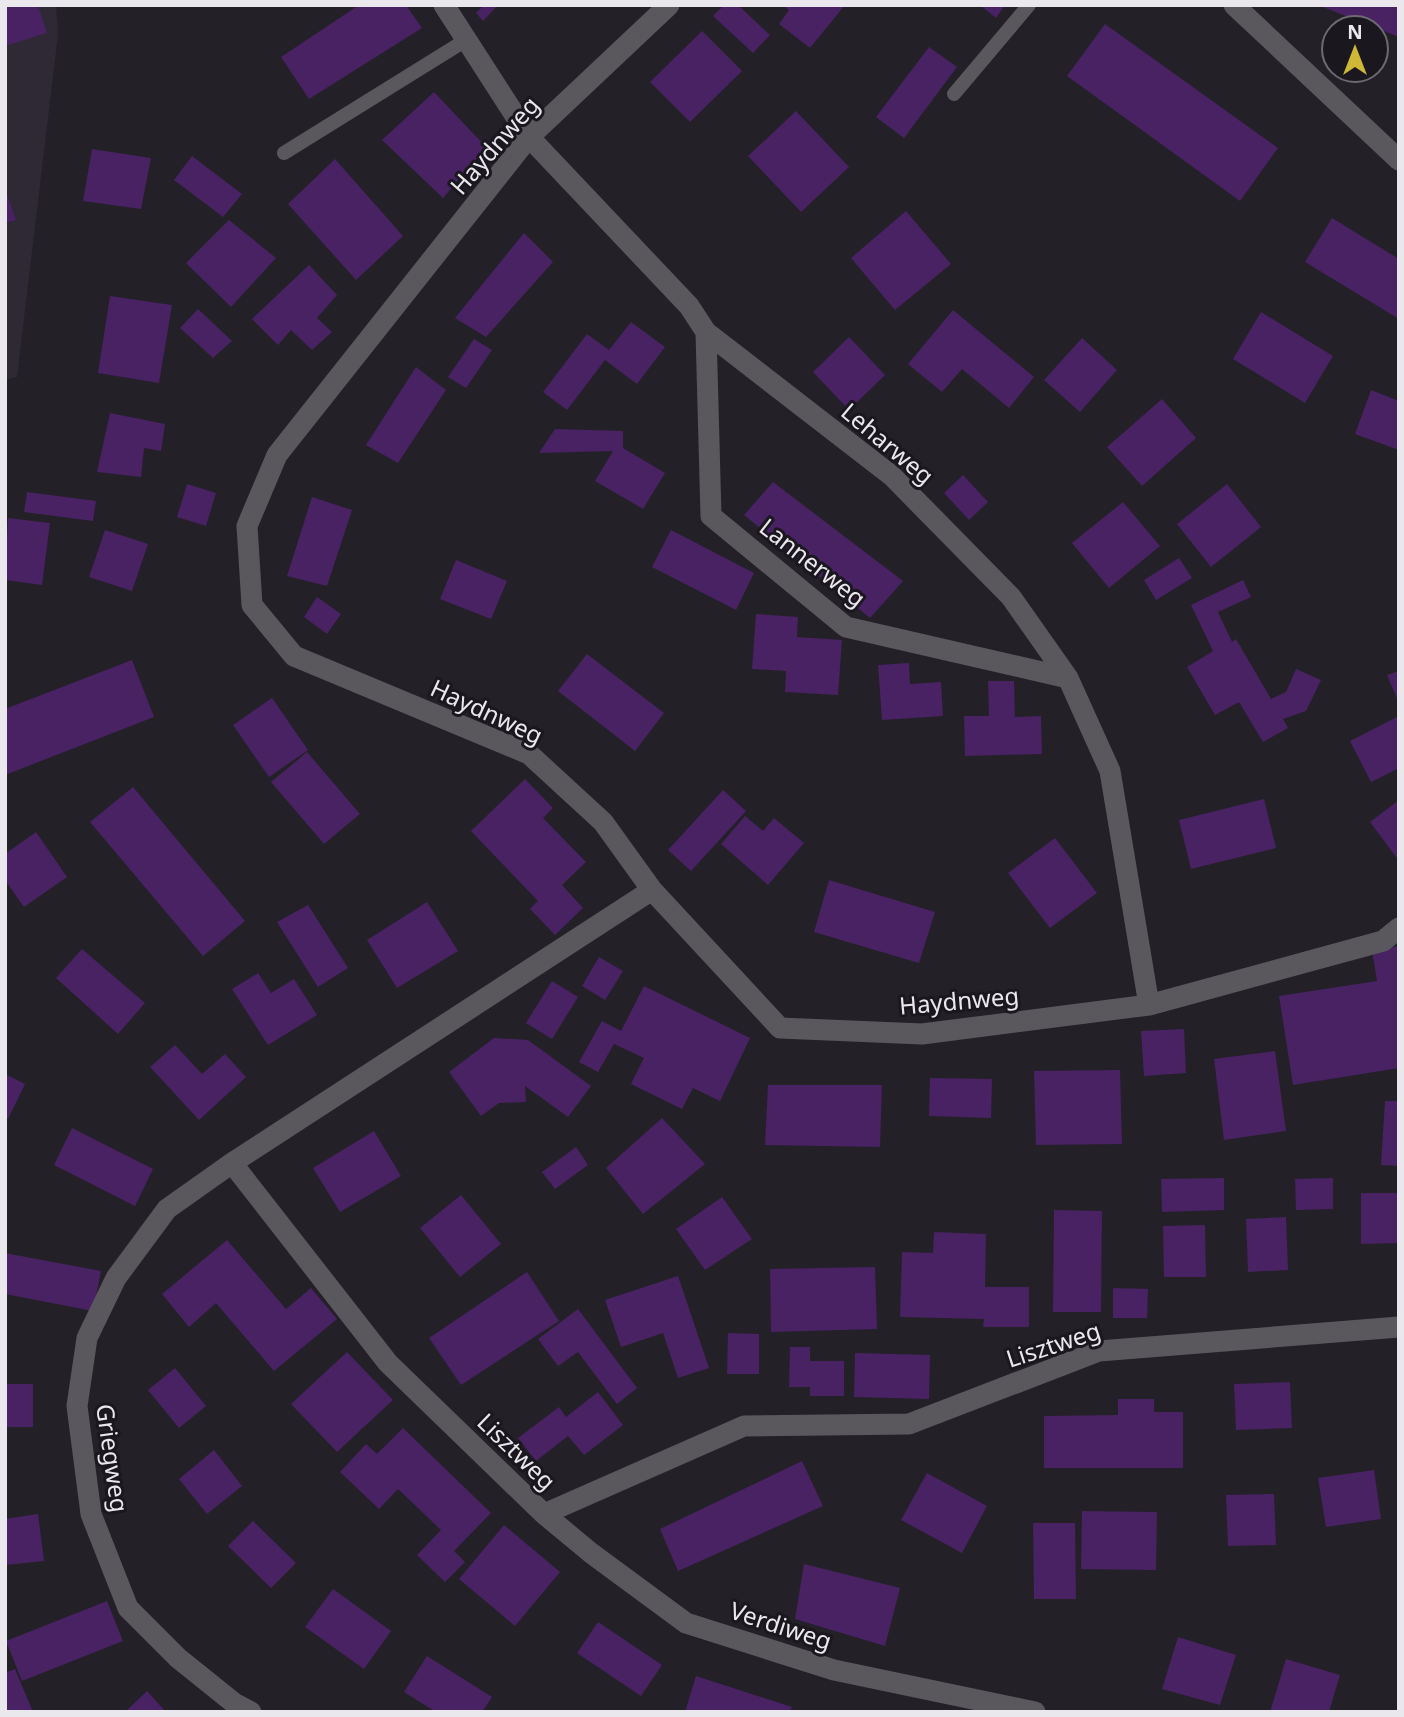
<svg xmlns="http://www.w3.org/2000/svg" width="1404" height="1717" font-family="'Noto Sans',sans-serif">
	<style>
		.built { fill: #2f2835 }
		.building { fill: #482263 }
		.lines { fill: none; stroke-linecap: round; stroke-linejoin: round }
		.lane { stroke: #5a585d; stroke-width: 14 }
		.street { stroke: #5a585d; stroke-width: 21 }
		.labels { text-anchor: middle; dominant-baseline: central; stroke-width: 6; stroke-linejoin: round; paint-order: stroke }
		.street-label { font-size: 24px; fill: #eae7ed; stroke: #1b171f }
	</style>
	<rect width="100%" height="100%" fill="#242028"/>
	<path class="built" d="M5 5H56L58 34 17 377 5 380Z"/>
	<path class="building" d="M5 5H38L47 33 5 46Z
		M359 5H406L422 28 309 99 281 57Z
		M484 5H498L483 21 476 13Z
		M724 5H738L770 35 753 53 713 16Z
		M783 5H845L810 48 779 24 789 10Z
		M980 5H1005L996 18Z
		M1318 5H1399V37Z
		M1105 24 1278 148 1240 201 1067 76Z
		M702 31 742 71 690 122 650 82Z
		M929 47 957 67 904 138 876 117Z
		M434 92 486 147 443 198 382 140Z
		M796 111 849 167 801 212 748 156Z
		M92 149 151 158 141 209 83 201Z
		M192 156 242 194 223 217 174 180Z
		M335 159 403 236 356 280 288 204Z
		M5 189 16 220 5 223Z
		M906 211 951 264 895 310 851 258Z
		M1332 218 1399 259V319L1305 262Z
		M229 220 276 258 231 307 186 263Z
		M524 233 553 262 486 337 455 318Z
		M309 265 337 295 317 318 332 332 312 350 291 330 278 345 252 319Z
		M110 296 172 305 159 383 98 373Z
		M198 309 232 341 213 358 180 328Z
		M953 310 1034 377 1009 408 962 369 942 392 908 364Z
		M1261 312 1333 356 1305 403 1233 359Z
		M631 322 665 347 637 384 605 360 567 410 543 392 587 334 609 350Z
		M849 337 885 375 849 410 813 372Z
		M1082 338 1117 370 1080 412 1044 380Z
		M474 339 492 350 466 388 448 377Z
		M416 367 446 390 398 463 366 445Z
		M1371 390 1399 401V450L1355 434Z
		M1162 399 1196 438 1142 486 1107 447Z
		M110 413 165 424 161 451 144 448 141 477 97 472Z
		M555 429 623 431V448L665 473 643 509 595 481 613 451 539 453Z
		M963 475 988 502 969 520 944 493Z
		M773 482 903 581 870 618 744 515Z
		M187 484 216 493 206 526 177 517Z
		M1227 484 1261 527 1211 567 1177 524Z
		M27 492 96 501 93 521 24 512Z
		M312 497 352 510 327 586 287 576Z
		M1123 502 1160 546 1109 588 1072 543Z
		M8 518 50 523 42 585 5 580Z
		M105 530 148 544 132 591 89 577Z
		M671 530 754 573 736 610 652 567Z
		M1179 558 1192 578 1156 600 1144 580Z
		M456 560 507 581 491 619 440 599Z
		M1243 580 1251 597 1218 612 1232 642 1236 639 1271 699 1286 692 1296 669 1321 680 1306 711 1283 719 1288 728 1263 742 1239 702 1215 715 1187 667 1213 651 1191 605Z
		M317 597 341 614 327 634 304 617Z
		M756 614 798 617 797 637 842 640 838 695 785 692 786 671 752 669Z
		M587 654 664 713 635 751 558 691Z
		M132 660 154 717 5 775V709Z
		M909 663 910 684 941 682 943 716 882 720 878 665Z
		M1399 671V703L1387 675Z
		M988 681H1014L1015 717 1041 716 1042 754 965 756 964 716H989Z
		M272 698 308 750 269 777 233 725Z
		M1399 716V768L1371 782 1350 741Z
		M307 752 360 814 324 844 271 782Z
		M525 779 553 808 543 818 586 862 562 885 583 908 555 935 530 909 538 901 471 831Z
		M133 787 245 921 203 956 90 822Z
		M723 790 746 811 691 871 668 850Z
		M1264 799 1276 848 1191 869 1179 820Z
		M1399 800V861L1370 822Z
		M745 816 763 831 774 818 804 843 768 885 721 844Z
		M36 832 67 877 24 907 5 880V854Z
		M1055 838 1097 893 1050 928 1008 873Z
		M829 880 935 912 919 963 814 932Z
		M427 902 458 951 397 988 367 940Z
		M308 905 348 968 318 987 277 922Z
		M1399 946V1068L1293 1085 1279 996 1377 981 1372 950Z
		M82 949 145 1003 118 1034 56 978Z
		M599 957 623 971 605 1000 582 986Z
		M258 973 271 993 294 979 317 1015 268 1045 232 989Z
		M552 981 578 997 552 1039 526 1023Z
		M644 986 750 1038 720 1101 693 1088 682 1109 631 1084 644 1058 614 1044 598 1072 579 1062 602 1021 621 1031Z
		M1184 1029 1186 1073 1144 1076 1141 1031Z
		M494 1038 528 1040 591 1086 568 1117 525 1086 526 1102 499 1103 481 1116 449 1072Z
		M175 1045 202 1074 225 1054 246 1077 199 1120 150 1067Z
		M1275 1051 1286 1131 1224 1140 1214 1059Z
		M1120 1070 1122 1144 1036 1145 1034 1071Z
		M5 1074 25 1084 8 1119 5 1117Z
		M930 1078 992 1079 991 1118 929 1116Z
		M768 1085H882L880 1147 765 1145Z
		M1385 1101H1399V1166L1381 1165Z
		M662 1118 705 1164 643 1214 606 1168Z
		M72 1128 153 1169 135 1206 54 1165Z
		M374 1131 401 1176 340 1212 313 1168Z
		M576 1147 588 1165 555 1189 542 1172Z
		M1224 1178V1210L1162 1212 1161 1179Z
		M1333 1178V1209L1296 1210 1295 1179Z
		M1361 1193H1399V1243L1361 1244Z
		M461 1195 501 1244 460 1277 420 1228Z
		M722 1197 752 1239 705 1270 676 1229Z
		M1054 1210 1102 1211 1101 1312H1053Z
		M1286 1217 1288 1270 1248 1272 1246 1219Z
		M1205 1225 1206 1277H1164L1163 1226Z
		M934 1232 986 1234 985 1287H1029V1327H983L984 1319 900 1317 902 1252 933 1253Z
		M227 1240 286 1309 311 1288 337 1319 274 1371 216 1303 189 1327 162 1294Z
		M5 1253 101 1271 93 1311 5 1294Z
		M875 1267 877 1329 771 1332 770 1269Z
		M527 1272 559 1321 461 1385 429 1338Z
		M678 1276 709 1368 678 1378 663 1333 621 1347 605 1300Z
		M1113 1288 1148 1289 1147 1318H1113Z
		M578 1309 637 1388 617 1404 578 1352 558 1366 538 1339Z
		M728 1333 759 1334V1374H727Z
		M790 1347H810V1361H844V1396H810V1387H789Z
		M347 1352 393 1400 337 1452 291 1404Z
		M855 1353 930 1355 929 1399 854 1397Z
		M175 1368 206 1406 179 1428 148 1390Z
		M1290 1382 1292 1428 1236 1430 1234 1384Z
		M5 1384H33V1427H5Z
		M598 1392 623 1425 584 1455 568 1436 536 1461 518 1438 559 1407 566 1417Z
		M1118 1399H1154V1412H1183V1468H1044V1416L1118 1415Z
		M403 1428 491 1513 454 1551 465 1562 445 1582 417 1555 441 1530 398 1489 379 1509 340 1472 366 1444 377 1454Z
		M214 1450 242 1486 207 1514 179 1479Z
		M802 1461 823 1506 678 1571 660 1529Z
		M1374 1470 1381 1519 1326 1527 1318 1478Z
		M927 1473 987 1506 962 1553 901 1520Z
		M1274 1494 1276 1545 1228 1546 1226 1495Z
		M1082 1511 1157 1512 1156 1570 1081 1569Z
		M38 1514 44 1561 5 1565V1519Z
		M253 1521 296 1563 271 1588 228 1546Z
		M1033 1523H1075L1076 1599H1034Z
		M504 1525 560 1572 515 1626 459 1579Z
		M804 1564 900 1588 885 1646 795 1619Z
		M333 1589 391 1631 364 1669 305 1627Z
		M107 1601 123 1641 22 1681 6 1641Z
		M598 1622 662 1665 641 1696 577 1653Z
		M1178 1637 1236 1655 1220 1705 1162 1689Z
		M427 1656 492 1697 482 1712H436L404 1692Z
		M1286 1659 1340 1675 1329 1712H1270Z
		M15 1669 33 1712H5V1673Z
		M696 1676 792 1707 790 1712H685Z
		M147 1691 166 1712H125Z"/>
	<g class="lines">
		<path class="lane" d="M954 94 1029 5
			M284 153 466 40"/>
		<path class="street" d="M444 5 529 137 689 306 706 332 892 476 1011 597 1068 678 1110 771 1149 1005
			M669 5 529 137 277 455 247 526 252 605 294 656 529 754 603 822 652 890 780 1028 922 1034 1149 1005 1383 941 1399 928
			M1234 5 1399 160
			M706 332 711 516 846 627 1068 678
			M652 890 232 1163 388 1363 544 1514 744 1426 909 1424 1099 1351 1399 1327
			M232 1163 167 1209 116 1278 87 1338 77 1406 91 1514 128 1608 178 1658 234 1703 251 1712
			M544 1514 591 1553 686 1623 834 1670 1035 1712"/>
	</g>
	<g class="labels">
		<g class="street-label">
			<text transform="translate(494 145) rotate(-49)">Haydnweg</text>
			<text transform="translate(888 443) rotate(40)">Leharweg</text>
			<text transform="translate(813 562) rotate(38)">Lannerweg</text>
			<text transform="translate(487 711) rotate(25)">Haydnweg</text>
			<text transform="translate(959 1000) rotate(-5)">Haydnweg</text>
			<text transform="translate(1053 1344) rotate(-18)">Lisztweg</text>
			<text transform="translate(517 1451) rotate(44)">Lisztweg</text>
			<text transform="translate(113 1458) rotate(82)">Griegweg</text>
			<text transform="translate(781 1625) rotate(18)">Verdiweg</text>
		</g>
	</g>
	<rect width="1404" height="1717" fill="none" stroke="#eae7ed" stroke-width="14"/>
	<g transform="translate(1355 49)"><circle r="33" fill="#1b171f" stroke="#6e6a71" stroke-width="2"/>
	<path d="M0-5L12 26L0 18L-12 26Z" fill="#d0b837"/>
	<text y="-10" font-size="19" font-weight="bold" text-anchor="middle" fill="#eae7ed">N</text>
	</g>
</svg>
